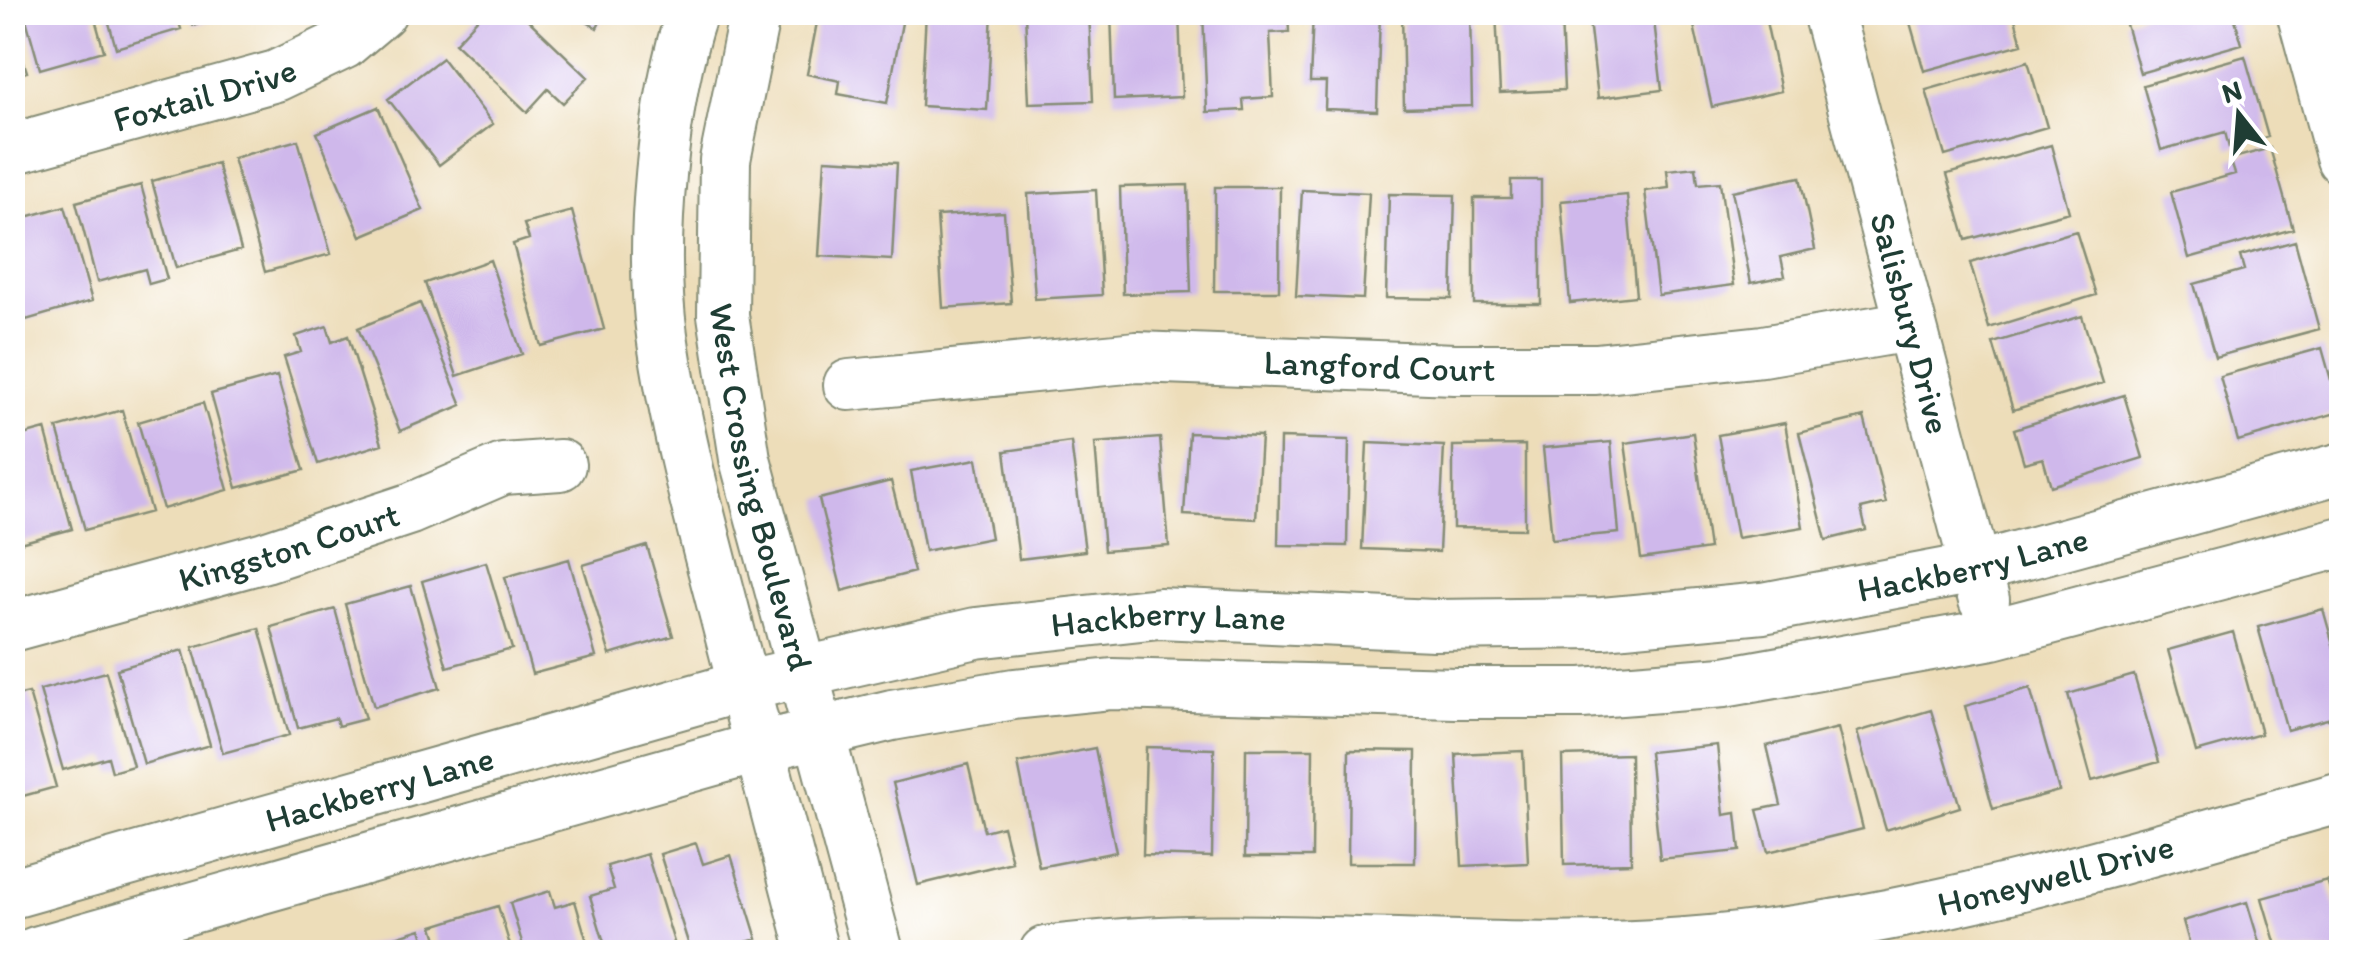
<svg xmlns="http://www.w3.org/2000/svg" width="2354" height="965" font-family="Itim,sans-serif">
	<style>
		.building { fill: #cfb8eb }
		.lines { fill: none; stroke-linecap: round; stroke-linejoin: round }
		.minor-casing { stroke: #868d76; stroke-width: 54 }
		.minor { stroke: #fff; stroke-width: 50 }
		.labels { text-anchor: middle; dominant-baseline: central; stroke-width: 8; stroke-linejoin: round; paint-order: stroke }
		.street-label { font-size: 35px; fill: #1f3d34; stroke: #fff }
	</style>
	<rect width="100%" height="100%" fill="#fff"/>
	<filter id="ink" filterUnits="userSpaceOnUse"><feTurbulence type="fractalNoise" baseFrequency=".01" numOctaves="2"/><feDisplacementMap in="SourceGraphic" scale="20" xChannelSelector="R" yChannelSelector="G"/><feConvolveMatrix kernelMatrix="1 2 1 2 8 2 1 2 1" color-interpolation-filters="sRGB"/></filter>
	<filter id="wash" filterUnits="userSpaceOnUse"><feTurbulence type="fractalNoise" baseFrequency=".0048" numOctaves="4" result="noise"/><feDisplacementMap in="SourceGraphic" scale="40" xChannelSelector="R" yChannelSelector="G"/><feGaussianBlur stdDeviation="2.25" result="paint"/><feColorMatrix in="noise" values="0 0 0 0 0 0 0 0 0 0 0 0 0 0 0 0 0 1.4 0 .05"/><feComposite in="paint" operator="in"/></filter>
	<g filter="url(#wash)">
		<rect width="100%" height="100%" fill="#edddb9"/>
		<g id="blocks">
			<path class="building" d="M24 12H93L104 51 40 69Z
				M106 12H176L181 29 116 48Z
				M190 12H234V14L193 25Z
				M484 12H520L588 77 563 103 548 89 527 112 455 43Z
				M570 12H605L597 28Z
				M819 12H904L887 103 838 94 840 81 807 74Z
				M926 12H992L987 110 921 106Z
				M1025 12H1089L1093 101 1029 103Z
				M1111 12H1179L1182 97 1114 100Z
				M1203 12H1288L1289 32 1270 33 1273 97 1243 99 1244 110 1207 112Z
				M1313 12H1380L1377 111 1325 109 1326 82H1310Z
				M1402 12H1470L1472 106 1404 108Z
				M1496 12H1534V18L1561 16 1564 90 1500 93Z
				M1588 12H1653L1662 90 1598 98Z
				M1691 12H1764L1781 91 1712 107Z
				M1907 12H2013L2022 44 1924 71Z
				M2147 12H2233L2242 44 2140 73 2125 21Z
				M12 25 27 72 12 76Z
				M2245 56 2268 137 2229 148 2225 132 2161 150 2143 85Z
				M442 58 493 124 439 165 388 99Z
				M2028 61 2047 127 1945 156 1926 90Z
				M378 107 423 210 361 236 317 133Z
				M298 140 331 254 265 272 233 158Z
				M2051 145 2069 212 1966 240 1947 174Z
				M2270 148 2293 229 2189 258 2171 192 2235 174 2230 159Z
				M825 159 897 163 892 260 819 256Z
				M217 163 241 250 176 268 152 181Z
				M1696 167 1698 184 1720 182 1734 285 1658 295 1645 191 1669 188 1667 170Z
				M1800 177 1815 249 1781 257 1785 276 1751 283 1732 191Z
				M1511 180H1541V304H1474V198H1511Z
				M141 185 167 279 149 284 145 269 97 282 76 202Z
				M1188 185 1191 292 1123 294 1120 187Z
				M1215 187H1280L1279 291H1214Z
				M1096 190 1102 295 1035 299 1028 194Z
				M1302 190 1369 193 1363 299 1296 296Z
				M1389 194 1455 195 1452 299 1386 298Z
				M1627 195 1636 296 1570 303 1561 201Z
				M65 206 92 301 26 320 12 274V221Z
				M572 211 604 329 541 346 513 244 529 239 524 224Z
				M1004 212 1011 303 943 308 937 216Z
				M2076 231 2096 295 1989 328 1970 263Z
				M2295 241 2319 329 2215 357 2194 284 2244 270 2240 256Z
				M490 260 522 354 457 376 425 283Z
				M420 303 462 405 400 431 358 328Z
				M2082 316 2103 383 2013 410 1993 343Z
				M327 326 332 342 348 336 382 444 318 464 284 357 301 352 296 336Z
				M2322 348 2340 412 2238 441 2220 376Z
				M277 376 304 470 237 488 211 394Z
				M2124 395 2143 458 2051 486 2043 458 2024 463 2014 429Z
				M203 403 228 490 163 509 138 422Z
				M122 410 151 512 85 530 57 428Z
				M1864 417 1886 503 1861 509 1866 530 1826 540 1799 433Z
				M1785 423 1803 527 1737 538 1718 435Z
				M45 429 72 529 12 545V438Z
				M1189 433 1261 436 1256 519 1184 515Z
				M1693 433 1709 549 1641 559 1625 443Z
				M1160 438 1169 546 1104 551 1095 443Z
				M1280 438 1349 440 1347 546 1278 545Z
				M1071 442 1085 551 1019 559 1005 451Z
				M1611 442 1619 533 1552 539 1543 448Z
				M1367 443 1444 446 1439 552 1362 549Z
				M1525 445V529L1453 528V446Z
				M977 459 991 538 925 551 911 471Z
				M891 481 914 572 842 591 819 499Z
				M647 546 673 636 610 655 583 565Z
				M569 559 596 657 532 674 505 577Z
				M486 562 512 649 447 667 422 581Z
				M411 586 440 688 374 707 345 604Z
				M335 609 365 719 338 726 336 718 298 728 271 627Z
				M2323 609 2342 676V715L2287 730 2258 627Z
				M259 628 289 735 223 753 193 647Z
				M2233 632 2261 734 2196 752 2168 650Z
				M183 650 210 745 144 764 117 669Z
				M106 672 133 766 112 772 108 757 63 770 40 690Z
				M2134 675 2159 762 2092 781 2068 694Z
				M2030 688 2059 791 1993 809 1965 706Z
				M29 693 56 787 12 799V697Z
				M1931 710 1960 807 1886 830 1857 732Z
				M1838 728 1863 829 1768 852 1757 810 1781 805 1767 746Z
				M1717 745 1724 815 1736 813 1740 851 1660 859 1649 752Z
				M1146 747 1214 749 1212 857 1143 855Z
				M1095 748 1116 852 1039 867 1018 763Z
				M1246 749H1313L1312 857H1245Z
				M1349 750 1416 751 1415 863H1348Z
				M1523 751 1528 863 1462 866 1456 754Z
				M1630 754 1631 863 1564 865 1562 756Z
				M968 764 984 831 1003 826 1012 862 918 885 893 783Z
				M696 843 703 864 731 855 757 939 711 952H691L660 854Z
				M647 854 677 952H607L590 896 614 889 607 866Z
				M2327 880 2342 929V952H2278L2262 898Z
				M550 891 555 907 575 901 590 952H525L510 903Z
				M2247 902 2262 952H2192L2183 921Z
				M498 906 512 952H441L433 926Z
				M421 929 428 952H359L357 949Z"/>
		</g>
	</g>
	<g filter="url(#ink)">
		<use href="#blocks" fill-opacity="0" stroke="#868d76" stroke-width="2.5"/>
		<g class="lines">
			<g class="minor-casing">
				<g id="minor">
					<path d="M692 12C663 97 649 246 662 335 676 434 704 533 729 630 757 737 785 845 813 952"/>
					<path id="s1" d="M755 12 725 160 723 315 745 459 878 952"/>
					<path id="s2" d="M1828 12 1984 600"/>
					<path d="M2302 12 2342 159"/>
					<path id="s3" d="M12 149 276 76 343 44 381 12"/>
					<path id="s4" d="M849 385 1137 357 1455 369H1596L1763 351 1909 326"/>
					<path id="s5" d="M12 626 265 557 410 509 503 469 560 465"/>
					<path id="s6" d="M12 893 743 686 976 633 1159 613 1434 625 1603 623 1763 608 1975 568 2342 468"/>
					<path d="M36 952 760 747 892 715 1014 694 1112 684 1456 693H1582L1724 682 1993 634 2342 542"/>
					<path id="s7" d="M1045 952C1257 923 1473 960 1686 943 1910 926 2126 857 2342 797"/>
				</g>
			</g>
			<use href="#minor" class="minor"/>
		</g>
	</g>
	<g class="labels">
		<g class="street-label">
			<text stroke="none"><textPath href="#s3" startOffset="200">Foxtail Drive</textPath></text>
			<text stroke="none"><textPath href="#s2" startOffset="322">Salisbury Drive</textPath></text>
			<text stroke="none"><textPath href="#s4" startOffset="532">Langford Court</textPath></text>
			<text stroke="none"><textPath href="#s1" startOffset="482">West Crossing Boulevard</textPath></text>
			<text stroke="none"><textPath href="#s5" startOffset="288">Kingston Court</textPath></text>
			<text stroke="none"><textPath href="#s6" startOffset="2002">Hackberry Lane</textPath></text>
			<text stroke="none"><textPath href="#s6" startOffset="1192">Hackberry Lane</textPath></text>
			<text stroke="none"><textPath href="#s6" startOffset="382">Hackberry Lane</textPath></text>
			<text stroke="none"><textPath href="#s7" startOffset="1018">Honeywell Drive</textPath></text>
		</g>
	</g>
	<rect width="2354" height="965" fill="none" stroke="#fff" stroke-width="50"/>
	<g transform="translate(2239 115) rotate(343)" stroke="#ffffff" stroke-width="8" paint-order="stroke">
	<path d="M0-8L18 38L0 25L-18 38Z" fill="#1f3d34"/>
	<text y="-15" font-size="28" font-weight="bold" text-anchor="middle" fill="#1f3d34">N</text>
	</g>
</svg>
